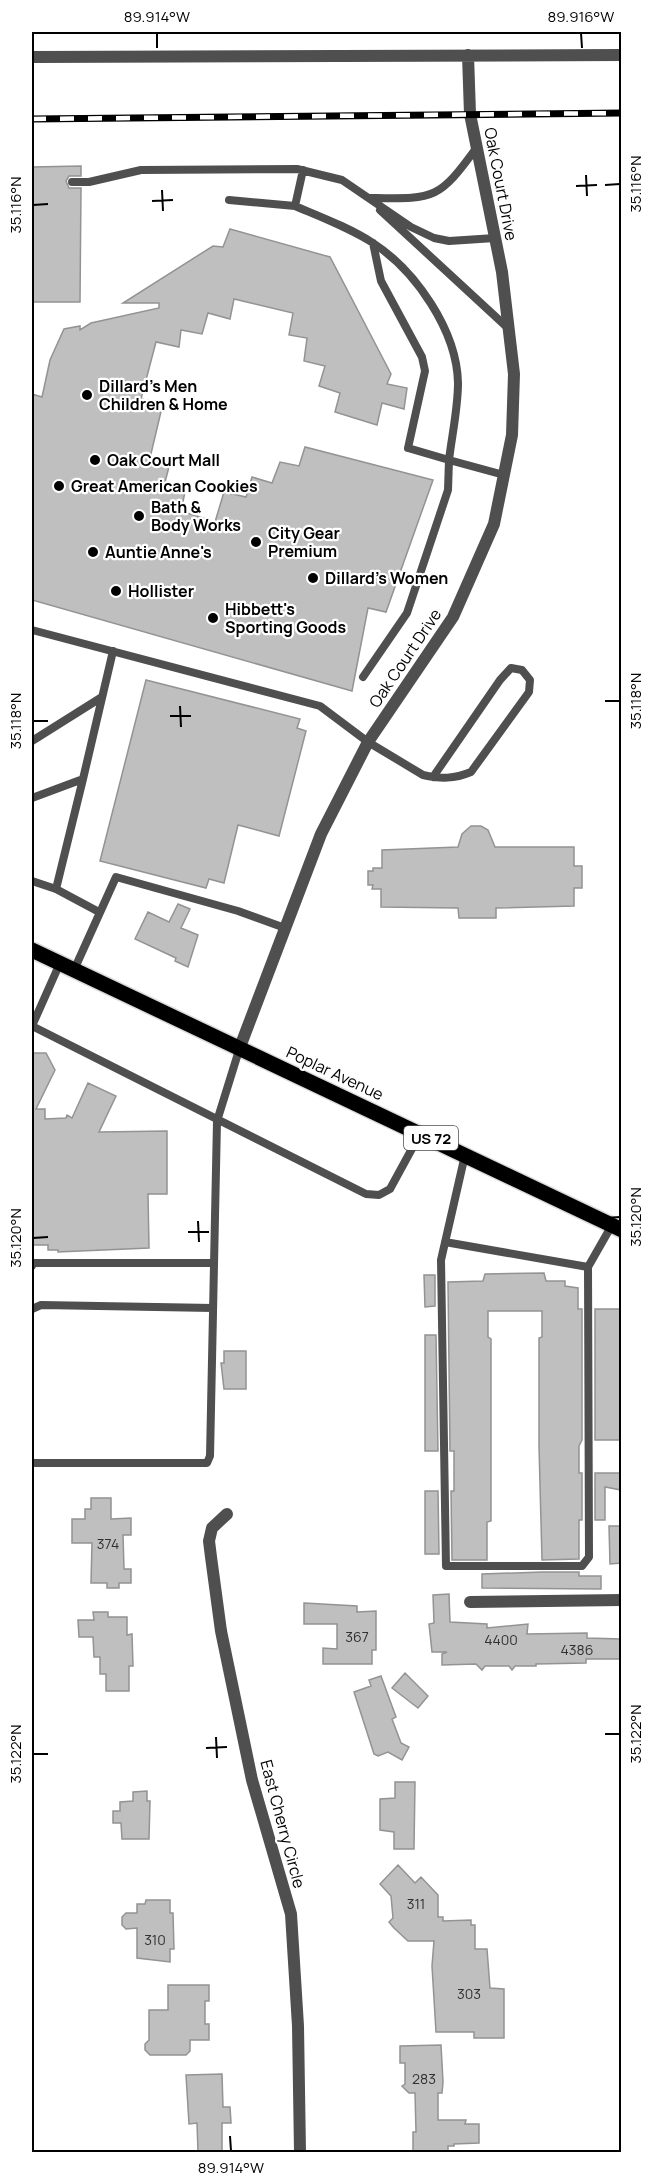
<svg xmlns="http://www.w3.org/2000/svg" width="653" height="2184" font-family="Manrope,sans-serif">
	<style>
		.green { fill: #d6d6d6 }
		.building { fill: #bfbfbf; stroke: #939393; stroke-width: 1.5 }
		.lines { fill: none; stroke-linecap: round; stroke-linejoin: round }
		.primary-casing { stroke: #dbdbdb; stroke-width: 18 }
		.service { stroke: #4f4f4f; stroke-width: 8 }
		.minor { stroke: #4f4f4f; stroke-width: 12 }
		.tertiary { stroke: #4f4f4f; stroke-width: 12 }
		.primary { stroke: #000; stroke-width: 15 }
		.rail-casing { stroke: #000; stroke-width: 7 }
		.rail { stroke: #fff; stroke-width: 4.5; stroke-dasharray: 14; stroke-linecap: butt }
		.ticks { fill: none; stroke: #000; stroke-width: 2 }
		.poi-dot { fill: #000; stroke: #fff; stroke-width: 2 }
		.labels { text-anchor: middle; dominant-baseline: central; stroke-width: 4.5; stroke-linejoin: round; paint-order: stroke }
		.number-label { font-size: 14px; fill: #303030 }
		.shield { fill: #fff; stroke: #4c4c4c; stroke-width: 1.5 }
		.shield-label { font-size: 15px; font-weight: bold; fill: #000 }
		.street-label { font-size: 16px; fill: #000; stroke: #fff }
		.poi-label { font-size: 16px; font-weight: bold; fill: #000; stroke: #fff; text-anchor: start }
		.neatline { fill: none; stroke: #000; stroke-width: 2 }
		.ticks-label { font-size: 15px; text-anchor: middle; fill: #000 }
	</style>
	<rect width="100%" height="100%" fill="#fff"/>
	<path class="green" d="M32 32H621L622 33 32 34Z"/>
	<path class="building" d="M81 166V176H69L66 181 69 188H81L80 302H32V167Z
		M230 229 330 257 391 374 387 384 407 388 404 409 382 403 377 425 335 412 340 393 319 386 325 366 304 361 307 338 289 335 293 313 234 299 230 319 208 313 202 334 181 330 179 347 156 342 141 399 163 403 150 458 170 463 164 486 185 492 181 511 215 522 224 492 246 497 252 477 272 483 280 462 299 466 305 447 433 480 386 612 368 608 352 691 32 600V394L42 397 50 360 64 329 80 326V330L91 323 159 308V303H123L213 246 223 247Z
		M146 680 300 719 297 728 306 731 279 836 238 825 224 883 209 879 206 888 100 861Z
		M471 826H481L488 830 495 847H574V866H582V888H574V906L496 908V918H459L458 908 381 907V889H372L373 885H368V871H373V868H382V850L458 847 462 834Z
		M178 904 190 909 181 928 198 935 188 967 175 961 176 958 135 939 148 912 169 922Z
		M32 1053H46L55 1070 36 1109H45V1119L66 1118 67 1115 72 1118 88 1083 116 1096 99 1132 167 1131V1194H148L149 1248 58 1252V1250H48V1245H32Z
		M544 1273 546 1281H565V1286L578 1288V1309H582V1440L579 1446V1473H582V1520H579V1559L542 1560 539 1446V1338L542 1337V1311H488V1337L491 1339V1521L487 1522V1560H452L451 1491H454V1451H450L448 1282 483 1281 485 1274Z
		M424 1275H435V1306L425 1307Z
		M595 1309H621V1440H595Z
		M425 1335H436L438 1451H425Z
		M224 1351H246V1389H224L221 1363H224Z
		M595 1473H621V1490L605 1487V1520H595Z
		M425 1491H438L439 1554H425Z
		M91 1498H111V1519L131 1518V1535H123L124 1569H131V1583H119V1588H107V1583H91L92 1543H72V1519H85V1509H91Z
		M609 1526H621V1563L610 1564Z
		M542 1572H579V1576H601V1589L482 1588V1574Z
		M449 1594 450 1622 487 1624V1628L528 1624 527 1634 587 1633V1638L621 1639V1659H586V1663L536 1664V1666H515L512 1670 509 1666H485L482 1670 476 1664 442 1665V1654L447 1652H432L429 1624 434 1623 433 1595Z
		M304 1603 357 1606V1612L376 1611V1650H372V1664H323V1648L337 1649V1624H304Z
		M93 1612H108V1617H127V1635L132 1634 133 1666H129V1691H106V1674H100V1657H94L93 1637H79L78 1620H94Z
		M405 1673 428 1696 418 1708 392 1688Z
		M381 1676 396 1717 392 1719 401 1743 409 1747 402 1760 388 1752 378 1756 374 1754 354 1692 371 1686 369 1680Z
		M395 1782H415L414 1849H394V1832L380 1830V1799L395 1798Z
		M147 1791V1801H150L149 1839H122L121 1823H113V1811H120V1802L133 1801V1792Z
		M398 1865 415 1883 421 1877 438 1895V1917H443V1921L471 1920V1925H475V1949H487L490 1988 504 1989V2038H474V2032H436L432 1966 434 1941H408L394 1928 389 1922 393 1918 391 1896 380 1884Z
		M146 1900H170V1913H173L174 1949H170V1962L137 1958V1928L126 1929 122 1925V1917L126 1913H137V1904H145Z
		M168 1985H209V2001H205V2024H209V2040H190V2051L186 2055H150L145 2050V2044L149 2040V2010H168Z
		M441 2045 443 2082 442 2093H438V2120H466L465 2124H479V2143L454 2144V2146H448V2152H413V2132H416L415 2093H409L402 2086 405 2084V2063H400V2046Z
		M222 2074 223 2107H230L231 2123H222V2152H198L197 2123 189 2124 186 2075Z"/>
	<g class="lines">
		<g class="primary-casing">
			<path id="primary" d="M32 950 622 1230"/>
		</g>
		<path class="service" d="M303 170 295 206C321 217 350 228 373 243 416 271 457 331 458 383 458 408 452 435 449 460L504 475
			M72 182H89L141 170 297 169 342 180 411 227 434 238 449 241 495 238
			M370 198C434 199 438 201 477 147
			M229 200 295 206
			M380 210 509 329
			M32 630 320 706 368 742 423 775C441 779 454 779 471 772L529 692 530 680 522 670 511 668 500 680 433 777
			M363 677 407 613 448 490 449 460 408 448 425 371 422 357 381 281 373 243
			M32 741 102 697
			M32 798 83 779 113 651
			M32 881 56 889 99 912
			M56 889 83 779
			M74 970 116 877 238 911 285 928
			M32 1026 366 1194 379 1195 390 1189 420 1134
			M32 1026 60 963
			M445 1242 588 1267 589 1557 582 1566H446L441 1260 465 1155
			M32 1266 33 1263H214
			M588 1267 612 1225
			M32 1309 41 1305 213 1308
			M32 1463H207L210 1456 217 1121 240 1047"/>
		<path class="minor" d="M227 1514 212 1528 209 1541 211 1557 221 1631 252 1780 291 1914 298 2026 300 2152
			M470 1602 622 1600"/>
		<path class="tertiary" d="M32 57 622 55
			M240 1047 321 834 368 742 453 617 494 524 512 435 514 374 502 272 470 114 468 55"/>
		<use href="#primary" class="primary"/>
		<g class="rail-casing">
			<path id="rail" d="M32 119 622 113"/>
		</g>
		<use href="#rail" class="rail"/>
	</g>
	<path class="ticks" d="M157 33V48M581 33 582 48M586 175 587 196M605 185 620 184M576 186 597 185M162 190 163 211M152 201 173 200M33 205 48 204M605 701H620M180 706 181 727M170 716H191M33 721H48M605 1218 620 1217M198 1221 199 1242M188 1232H209M33 1238 48 1237M605 1734H620M216 1737 217 1758M206 1748 227 1747M33 1754H48M230 2136 231 2151"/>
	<g class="poi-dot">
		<circle cx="87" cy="395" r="6"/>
		<circle cx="95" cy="460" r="6"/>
		<circle cx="59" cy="486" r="6"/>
		<circle cx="139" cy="516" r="6"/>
		<circle cx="256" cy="542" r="6"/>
		<circle cx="93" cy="552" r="6"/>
		<circle cx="313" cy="578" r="6"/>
		<circle cx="116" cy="591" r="6"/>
		<circle cx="213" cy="618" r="6"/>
	</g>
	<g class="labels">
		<g class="number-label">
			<text x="108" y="1543">374</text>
			<text x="357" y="1636">367</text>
			<text x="501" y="1639">4400</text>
			<text x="577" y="1649">4386</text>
			<text x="416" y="1903">311</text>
			<text x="155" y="1939">310</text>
			<text x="469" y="1993">303</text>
			<text x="424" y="2078">283</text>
		</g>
		<rect class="shield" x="404" y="1126" width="54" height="24" rx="4.5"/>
		<g class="shield-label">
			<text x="431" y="1138">US 72</text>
		</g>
		<g class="street-label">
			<text transform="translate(501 184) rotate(79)">Oak Court Drive</text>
			<text transform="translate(405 658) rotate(-56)">Oak Court Drive</text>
			<text transform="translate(335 1073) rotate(25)">Poplar Avenue</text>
			<text transform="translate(283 1824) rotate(75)">East Cherry Circle</text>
		</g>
		<g class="poi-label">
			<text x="99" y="386">Dillard's Men<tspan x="99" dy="18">Children &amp; Home</tspan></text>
			<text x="107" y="460">Oak Court Mall</text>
			<text x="71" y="486">Great American Cookies</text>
			<text x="151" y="507">Bath &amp;<tspan x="151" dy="18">Body Works</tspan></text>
			<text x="268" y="533">City Gear<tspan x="268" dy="18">Premium</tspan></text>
			<text x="105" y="552">Auntie Anne's</text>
			<text x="325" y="578">Dillard's Women</text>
			<text x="128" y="591">Hollister</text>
			<text x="225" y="609">Hibbett's<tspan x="225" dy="18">Sporting Goods</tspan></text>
		</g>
	</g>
	<rect width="653" height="2184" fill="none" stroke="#ffffff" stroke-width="66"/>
	<rect x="33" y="33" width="587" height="2118" class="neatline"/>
	<g class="ticks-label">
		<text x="157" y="22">89.914°W</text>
		<text x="581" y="22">89.916°W</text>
		<text transform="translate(636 184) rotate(-90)" y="5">35.116°N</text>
		<text transform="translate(16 205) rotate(-90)" y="5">35.116°N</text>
		<text transform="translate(636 701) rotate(-90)" y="5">35.118°N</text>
		<text transform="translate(16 721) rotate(-90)" y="5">35.118°N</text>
		<text transform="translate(636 1217) rotate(-90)" y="5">35.120°N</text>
		<text transform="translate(16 1238) rotate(-90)" y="5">35.120°N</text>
		<text transform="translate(636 1734) rotate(-90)" y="5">35.122°N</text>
		<text transform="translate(16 1754) rotate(-90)" y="5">35.122°N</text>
		<text x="231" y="2173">89.914°W</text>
	</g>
</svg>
